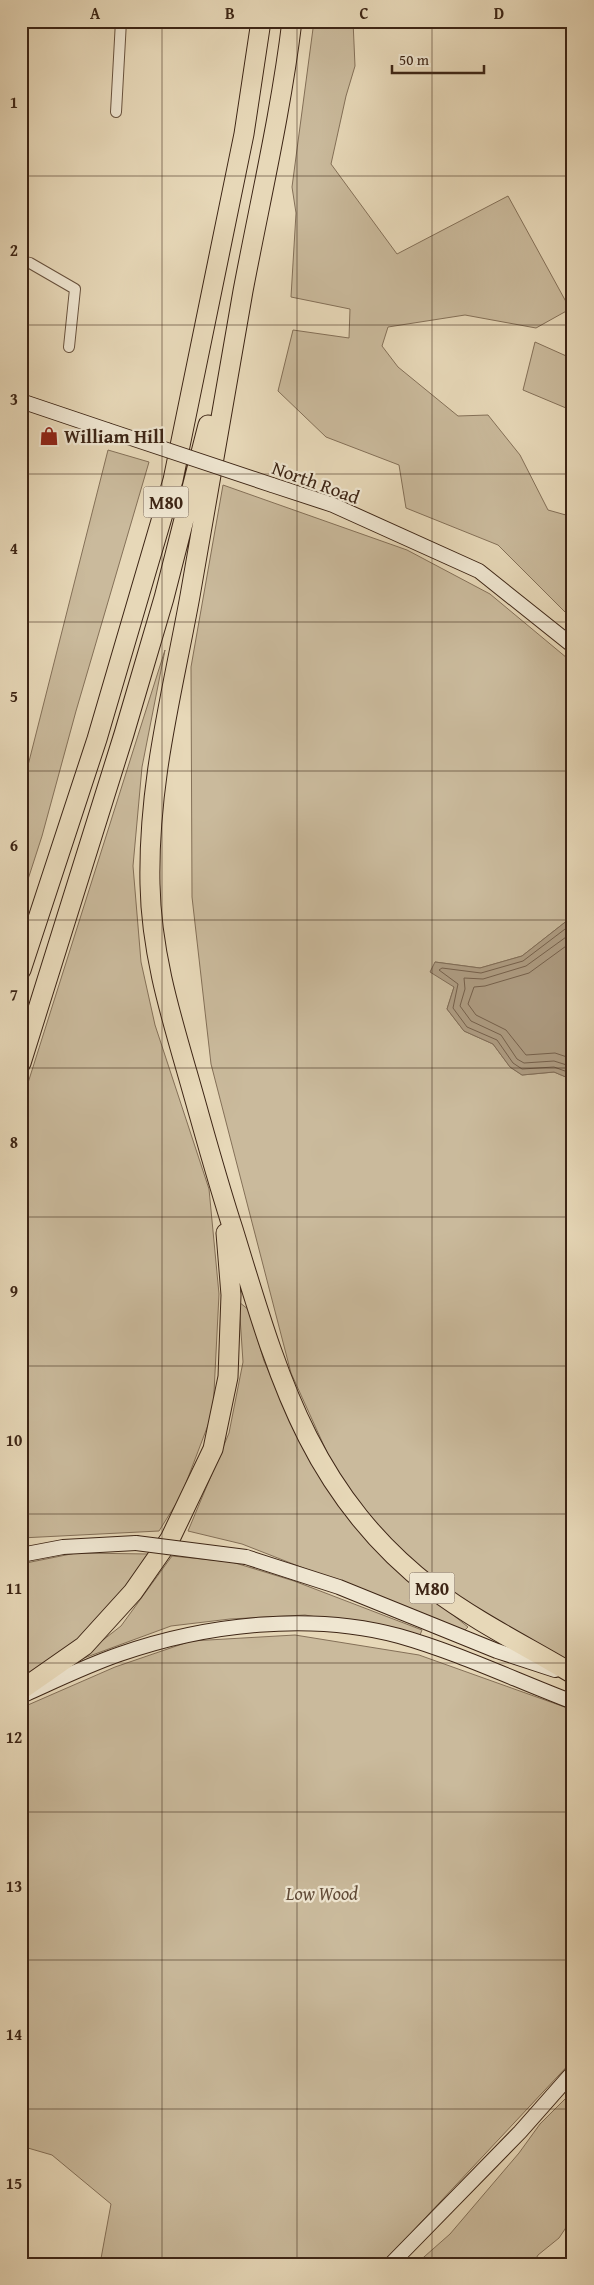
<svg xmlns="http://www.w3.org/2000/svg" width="594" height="2285" font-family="'Gentium Book Plus',serif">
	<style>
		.green { fill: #caba9c; stroke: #847058 }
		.water { fill: #ad9b81; stroke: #806c56 }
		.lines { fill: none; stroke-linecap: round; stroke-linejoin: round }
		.shore { stroke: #75604b; stroke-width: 1 }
		.street-casing { stroke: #68523e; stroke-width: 12 }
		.secondary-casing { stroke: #3d2515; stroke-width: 16 }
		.highway-casing { stroke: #3d2515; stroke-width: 21 }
		.street { stroke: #efe6d1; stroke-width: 10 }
		.secondary { stroke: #efe6d1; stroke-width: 14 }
		.highway { stroke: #e7d8b8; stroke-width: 19 }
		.secondary-bridge-casing { stroke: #3d2515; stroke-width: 16; stroke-linecap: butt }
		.secondary-bridge { stroke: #efe6d1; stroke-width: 14 }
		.grid { fill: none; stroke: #3d2515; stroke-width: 1; stroke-opacity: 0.55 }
		.labels { text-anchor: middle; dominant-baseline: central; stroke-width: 4.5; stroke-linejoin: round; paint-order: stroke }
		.shield { fill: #efe6d1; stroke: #725f4d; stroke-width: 1 }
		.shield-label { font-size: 18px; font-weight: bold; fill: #3d2515 }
		.poi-label { font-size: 19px; font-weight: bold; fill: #3d2515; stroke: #efe6d1; text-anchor: start }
		.street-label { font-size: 19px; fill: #3d2515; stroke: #efe6d1 }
		.park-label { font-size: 19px; font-style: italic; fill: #604a37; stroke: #efe6d1 }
		.neatline { fill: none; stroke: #3d2515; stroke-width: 2 }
		.grid-label { font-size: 16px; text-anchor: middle; font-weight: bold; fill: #3d2515 }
	</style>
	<rect width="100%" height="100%" fill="#e7d8b8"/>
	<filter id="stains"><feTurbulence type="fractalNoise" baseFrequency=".004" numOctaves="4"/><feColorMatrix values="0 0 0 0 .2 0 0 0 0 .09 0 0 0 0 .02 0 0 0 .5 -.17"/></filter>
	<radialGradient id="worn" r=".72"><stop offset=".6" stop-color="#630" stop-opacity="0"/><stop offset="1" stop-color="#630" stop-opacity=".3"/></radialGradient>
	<path class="green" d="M314 21H353L355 66 346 96 331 164 397 254 508 196 570 309 536 328 465 315 388 327 382 346 398 367 458 416 488 415 520 455 548 510 573 517V620L498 545 406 508 399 465 326 437 278 391 293 330 349 338 350 309 291 297 296 213 292 187Z
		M535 342 573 359V385L566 408 523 390Z
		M108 450 149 462 76 711 42 836 21 901V793Z
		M223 485 407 550 490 594 573 663V916L522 956 480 968 435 962 454 987 447 1009 464 1031 493 1044 510 1067 522 1075 554 1072 573 1080V1662L544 1652 430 1581 375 1524 335 1470 291 1373 211 1064 192 897 191 667Z
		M165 650 142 767 133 866 141 962 155 1025 209 1189 219 1294 213 1412 181 1496 159 1531 21 1538V1105Z
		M239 1302 249 1310 264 1361 308 1458 351 1520 386 1561 468 1627 464 1631 242 1544 188 1531 229 1433 243 1362Z
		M76 1553 149 1554 112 1606 63 1653 21 1679V1564Z
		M172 1556 232 1562 294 1581 422 1630 420 1635 305 1615 230 1619 171 1626 76 1661 121 1626Z
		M295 1635 419 1655 573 1710V2060L382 2264H100L111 2204 52 2155 21 2146V1708L115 1667 191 1641Z
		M573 2091V2217L559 2238 538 2255 533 2264H416L450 2234 519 2153 540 2124Z"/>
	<path class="water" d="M573 916V1080L554 1072 522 1075 510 1067 493 1044 464 1031 447 1009 454 987 430 972 435 962 480 968 522 956Z"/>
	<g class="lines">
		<path class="shore" d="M573 923 523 961 481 973 442 968 439 970 458 984 453 1008 467 1027 497 1040 513 1063 522 1069 554 1067 573 1074
			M573 932 526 966 483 979 464 978 465 989 460 1006 471 1021 501 1035 517 1059 524 1063 554 1061 573 1067
			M573 941 529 973 485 986 474 987 468 1004 476 1015 506 1030 526 1055 555 1053 573 1059"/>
		<g class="street-casing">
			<path id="street" d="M116 112 121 21
				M21 261 30 263 75 289 69 347
				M21 2261 31 2264"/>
		</g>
		<g class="secondary-casing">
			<path id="secondary" d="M21 401 107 430
				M272 485 333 505 479 571 573 646
				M21 1555 63 1547 136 1543
				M246 1557 339 1587 497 1651 555 1670
				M26 1694C57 1680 88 1665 120 1654 206 1624 311 1612 399 1636 459 1653 515 1680 573 1702
				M391 2264 520 2132 573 2072"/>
		</g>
		<g class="highway-casing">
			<path id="highway" d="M292 21C281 112 260 201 243 291 225 392 208 494 190 596 172 695 148 782 150 884 151 949 169 1010 187 1072 202 1124 216 1177 233 1229 277 1372 308 1493 433 1589 477 1622 526 1646 573 1674
				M21 970 97 739 173 480 244 134 261 21
				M21 1063 124 734 164 598 208 425
				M21 1690 84 1646 133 1592 170 1539 213 1449 228 1377 231 1295 226 1233"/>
		</g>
		<use href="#street" class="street"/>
		<use href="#secondary" class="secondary"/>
		<use href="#highway" class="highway"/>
		<g class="secondary-bridge-casing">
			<path id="secondary-bridge" d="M107 430 272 485
				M136 1543 246 1557"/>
		</g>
		<use href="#secondary-bridge" class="secondary-bridge"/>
	</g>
	<path class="grid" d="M162 21V2264M297 21V2264M432 21V2264M21 176H573M21 325H573M21 474H573M21 622H573M21 771H573M21 920H573M21 1068H573M21 1217H573M21 1366H573M21 1514H573M21 1663H573M21 1812H573M21 1960H573M21 2109H573"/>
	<defs>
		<g id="shop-bare" transform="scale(1.5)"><path d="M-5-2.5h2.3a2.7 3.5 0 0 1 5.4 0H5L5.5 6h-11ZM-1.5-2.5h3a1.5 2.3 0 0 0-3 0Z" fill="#8f2418" stroke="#efe6d1" stroke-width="2.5" paint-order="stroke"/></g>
	</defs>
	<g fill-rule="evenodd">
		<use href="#shop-bare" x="49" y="436"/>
	</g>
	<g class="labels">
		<g class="shield">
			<rect x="143.5" y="486.5" width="45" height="31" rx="4"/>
			<rect x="409.5" y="1572.5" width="45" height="31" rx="4"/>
		</g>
		<g class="shield-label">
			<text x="166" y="502">M80</text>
			<text x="432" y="1588">M80</text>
		</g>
		<g class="poi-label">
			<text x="64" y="436">William Hill</text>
		</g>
		<g class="street-label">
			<text transform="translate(316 482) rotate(20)">North Road</text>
		</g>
		<g class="park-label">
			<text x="322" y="1893">Low Wood</text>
		</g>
	</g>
	<rect width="594" height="2285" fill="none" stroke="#e7d8b8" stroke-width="55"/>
	<path d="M392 65v8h92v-8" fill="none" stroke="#3d2515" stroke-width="2.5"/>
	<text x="399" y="65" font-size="15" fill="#3d2515" stroke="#efe6d1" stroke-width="4" paint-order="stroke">50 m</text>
	<rect x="28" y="28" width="538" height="2230" class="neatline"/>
	<g class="grid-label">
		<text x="95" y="19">A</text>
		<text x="230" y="19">B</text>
		<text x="364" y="19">C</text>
		<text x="499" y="19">D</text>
		<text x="14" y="108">1</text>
		<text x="14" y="256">2</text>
		<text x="14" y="405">3</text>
		<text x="14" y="554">4</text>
		<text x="14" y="702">5</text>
		<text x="14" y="851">6</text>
		<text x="14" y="1000">7</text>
		<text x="14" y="1148">8</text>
		<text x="14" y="1297">9</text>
		<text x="14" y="1446">10</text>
		<text x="14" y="1594">11</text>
		<text x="14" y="1743">12</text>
		<text x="14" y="1892">13</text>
		<text x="14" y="2040">14</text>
		<text x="14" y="2189">15</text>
	</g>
	<rect width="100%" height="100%" filter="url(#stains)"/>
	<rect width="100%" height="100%" fill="url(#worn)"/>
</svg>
